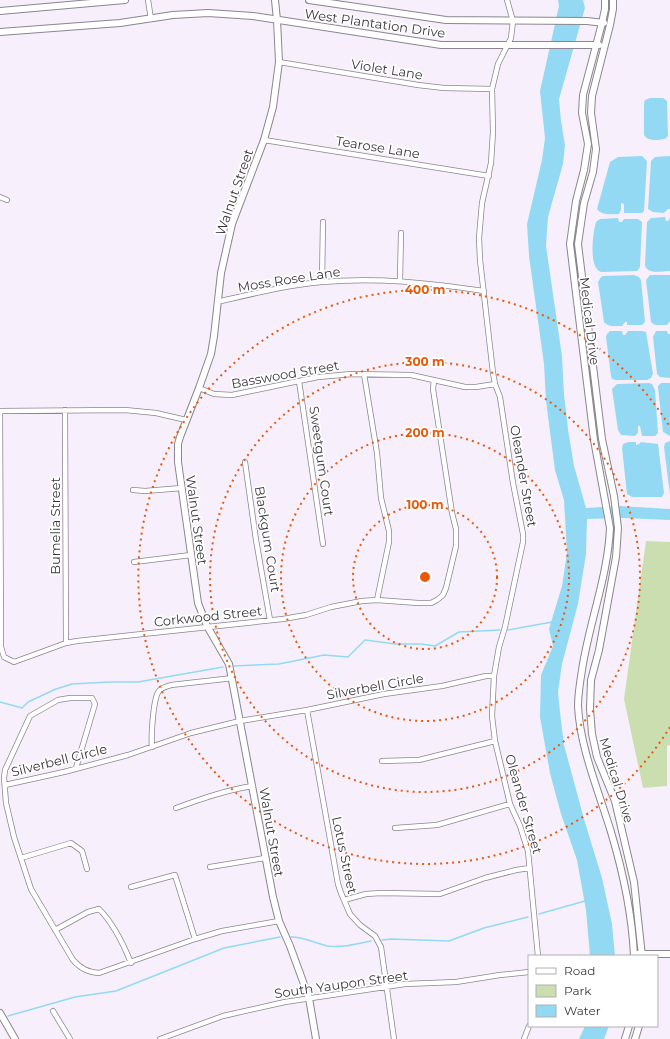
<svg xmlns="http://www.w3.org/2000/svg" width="670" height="1039" font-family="Montserrat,sans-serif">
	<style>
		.green { fill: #cbdeaf }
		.water { fill: #93d9f4 }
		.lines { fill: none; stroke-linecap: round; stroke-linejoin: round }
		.stream { stroke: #93d9f4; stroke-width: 1.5 }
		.street-casing { stroke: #8b858f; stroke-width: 6 }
		.secondary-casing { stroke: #8b858f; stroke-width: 8 }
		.street { stroke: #fff; stroke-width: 4.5 }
		.secondary { stroke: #fff; stroke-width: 6 }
		.ring { fill: none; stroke: #e8590c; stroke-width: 2; stroke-dasharray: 2 4 }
		.labels { text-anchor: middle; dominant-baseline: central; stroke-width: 3.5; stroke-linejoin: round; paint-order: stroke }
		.street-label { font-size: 13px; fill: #3b383d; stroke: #fff }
		.centre { fill: #e8590c; stroke: #fff; stroke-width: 2 }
		.ring-label { font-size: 12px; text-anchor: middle; font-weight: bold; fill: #e8590c; stroke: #fff; stroke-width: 3.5; stroke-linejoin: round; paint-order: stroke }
	</style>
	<rect width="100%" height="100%" fill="#f7f0fc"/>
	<path class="green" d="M646 541 670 542V745L667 746V786L643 788 624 699Z"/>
	<path class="water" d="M558 0H583L585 8 559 99 561 121 565 145 563 164 548 217 546 246 562 356 564 394 568 429 574 466 586 508 620 506 670 509V520L623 518 587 519 586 554 578 604 562 664 558 692 560 712 564 745 584 819 602 878 612 924 615 956H590L586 910 577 860 561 814 550 773 540 717 541 675 553 646 549 629 562 586 567 553 564 500 555 470 546 401 544 364 529 256 527 224 542 160 545 138 540 91 559 6Z
		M650 98H663L667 101 668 136 665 139C658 140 648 142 644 135V103L645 100Z
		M642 156 647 161 644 211 642 213H624V204L621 203V210L619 214C611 214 602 216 597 209L610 162 618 157Z
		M670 156V210V209H668L664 213 653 212 648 209 651 161 655 157Z
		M665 217 666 221H668L670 218V271C662 271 647 275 645 265L647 222 651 218Z
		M618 218 619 222H622L624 219H638L642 222 640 267 637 271 601 272C588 267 593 233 596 222L600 219Z
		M634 275 639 277 641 280 645 322 642 325H627V322H625L622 326C615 326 608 327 604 322L598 282 601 277 603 276Z
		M650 275H670V321L667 325H655L651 322 646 280Z
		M610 331H622L623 335H625L628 331H642L646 332 653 374 651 378 647 380H616L612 379 611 376 606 337 607 334Z
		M656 331H667L668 334H670V378L660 377 657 374 653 337Z
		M649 383 652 384 655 390 658 433 655 436H642L640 426H638V433L635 436 621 435 618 430 612 389 617 384Z
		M661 383H670V436L663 432 658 388V386Z
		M670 441V495L664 447 665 443Z
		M628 442H636V445L639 444 641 442 658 444 664 493 662 497H632L627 494 622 448 623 444Z
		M585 1026H609L604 1039H579Z"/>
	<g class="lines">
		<path class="stream" d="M508 630 552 622
			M234 666 279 664 324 655 348 657 365 640 395 644H421L435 646 459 632 500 630
			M0 702 22 708 28 702 56 689 72 684 110 682H138L223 667
			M539 914 585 901
			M291 937C304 937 315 943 327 946 342 948 357 944 371 941
			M382 940 391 939 449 941 484 928 528 917
			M8 1016 75 997 116 991 224 948 280 937"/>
		<g class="street-casing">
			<path id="street" d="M148 0 151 19
				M507 0 513 21 511 38 498 64 492 89 493 132 491 163 482 203 479 238 480 260 493 373 495 384 500 397 513 483 523 534V542L505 627 499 647 494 676 492 716 495 741 510 804 520 826 528 851 538 956
				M279 62 418 85 444 88 492 89
				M264 140 489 176
				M0 197 7 200
				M400 281 401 233
				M322 282 323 222
				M217 302C252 294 287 285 322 282 377 277 430 283 484 291
				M364 374 377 453 381 498 389 531V542L377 600
				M299 381 323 544
				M199 388 214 394 232 395 318 377 352 374 411 375 465 387H476L495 384
				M65 410 66 643
				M0 411 1 647 4 657 14 662 66 643 77 641 283 619 306 615 331 607 362 601 377 600 418 603H431L437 600 443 595 446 588 456 546V529L452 513 433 389 434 380
				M0 411 125 410 156 413 186 420
				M245 462 256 540 270 620
				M133 490 145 491 182 488
				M134 562 191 555
				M307 710 338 884 341 893 350 914 360 925 375 936 381 947 394 1039
				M152 747C151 737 153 698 159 691 162 687 166 687 171 685L233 678
				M382 761 419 760 495 741
				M76 768 95 704 92 698H70L58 700 30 716 5 770 4 778 6 803 14 837 31 889 73 960C81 969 88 972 99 973L195 939 222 931 279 921
				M5 785 64 772 128 755 191 733 240 721 307 710 384 694 442 686 486 676H494
				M176 808C201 799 226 790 253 786
				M395 828 437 825 510 804
				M21 858 71 843 82 851 87 869
				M210 867 265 858
				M131 887 175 875 195 939
				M344 900 366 894 381 893 440 894 485 878 516 870 530 868
				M55 930 88 912 99 909C114 924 123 943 131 963
				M53 1011 70 1039
				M160 1039 223 1016 285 1002 405 984 456 982 500 975 529 972
				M524 1039 529 1026"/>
		</g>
		<g class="secondary-casing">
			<path id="secondary" d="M275 0 277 20 279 62 273 107 264 140 232 224 221 273 214 336 211 354 199 388 180 437 178 444V462L198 603 207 626 229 664 273 897 279 921 290 946 309 998 316 1039
				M309 0 446 20 587 21 604 23
				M605 0V9L602 23 583 95 582 113 588 144 584 170 576 201 570 244 594 440 610 528C608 576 589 623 582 670 580 682 578 694 578 706 580 748 599 792 611 832 623 872 632 913 634 956
				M613 0V9L610 25 592 96 591 113 596 149 593 172 584 203 578 244 602 439 614 496 618 528 616 557 599 650 591 680 590 709 592 734 597 757 615 801 634 882 642 956
				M0 11 125 0
				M0 32 120 23 173 15 208 13 253 16 441 45H599
				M634 954H670
				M0 1013 15 1039
				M625 1039 629 1026
				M635 1039 639 1026"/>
		</g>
		<use href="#street" class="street"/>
		<use href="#secondary" class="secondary"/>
	</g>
	<g class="ring">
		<circle cx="425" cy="577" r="72"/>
		<circle cx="425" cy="577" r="144"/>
		<circle cx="425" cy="577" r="215"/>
		<path d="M670 727A287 287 0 1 1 670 427"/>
	</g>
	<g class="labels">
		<g class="street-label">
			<text transform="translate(375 23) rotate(8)">West Plantation Drive</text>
			<text transform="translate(387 69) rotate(9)">Violet Lane</text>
			<text transform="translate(378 147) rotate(9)">Tearose Lane</text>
			<text transform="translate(234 192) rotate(-71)">Walnut Street</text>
			<text transform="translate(289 279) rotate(-9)">Moss Rose Lane</text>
			<text transform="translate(590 321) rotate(83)">Medical Drive</text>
			<text transform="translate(285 374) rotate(-10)">Basswood Street</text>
			<text transform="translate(322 461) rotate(82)">Sweetgum Court</text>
			<text transform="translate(524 476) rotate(80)">Oleander Street</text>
			<text transform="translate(197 520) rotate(82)">Walnut Street</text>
			<text transform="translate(55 526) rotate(-90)">Bumelia Street</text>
			<text transform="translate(268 539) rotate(81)">Blackgum Court</text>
			<text transform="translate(208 616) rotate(-6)">Corkwood Street</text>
			<text transform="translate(375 686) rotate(-10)">Silverbell Circle</text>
			<text transform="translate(59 760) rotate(-14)">Silverbell Circle</text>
			<text transform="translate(617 780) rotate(73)">Medical Drive</text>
			<text transform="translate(524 804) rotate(74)">Oleander Street</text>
			<text transform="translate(272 832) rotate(80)">Walnut Street</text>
			<text transform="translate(345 855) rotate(78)">Lotus Street</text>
			<text transform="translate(341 984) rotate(-8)">South Yaupon Street</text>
		</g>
	</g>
	<circle cx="425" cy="577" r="6" class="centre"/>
	<g class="ring-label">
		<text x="425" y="294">400 m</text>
		<text x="425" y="366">300 m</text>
		<text x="425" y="437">200 m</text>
		<text x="425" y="509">100 m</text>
	</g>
	<rect x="528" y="955" width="130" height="72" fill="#ffffff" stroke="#b1afb1"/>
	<rect x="536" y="968" width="20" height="6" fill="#ffffff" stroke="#b1afb1"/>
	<text x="564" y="975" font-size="12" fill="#3b383d">Road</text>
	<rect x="536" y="985" width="20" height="12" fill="#cbdeaf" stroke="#b1afb1"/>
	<text x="564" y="995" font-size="12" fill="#3b383d">Park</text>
	<rect x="536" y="1005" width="20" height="12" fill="#93d9f4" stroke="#b1afb1"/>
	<text x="564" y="1015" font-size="12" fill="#3b383d">Water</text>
</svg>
